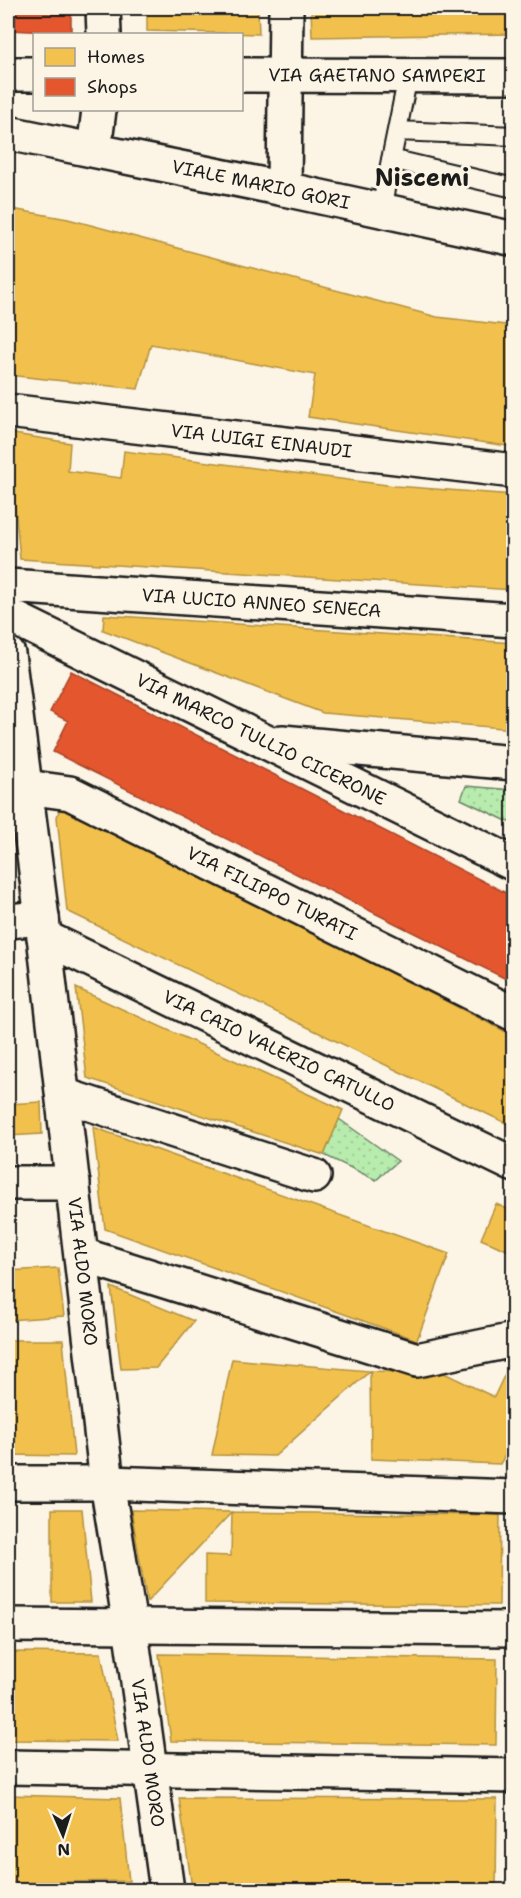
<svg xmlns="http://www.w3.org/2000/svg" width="521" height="1898" font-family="'Shantell Sans',sans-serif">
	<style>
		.grass { fill: url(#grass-dots); stroke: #6a8465; stroke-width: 1.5 }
		.homes { fill: #f2c14e; stroke: #b2903f; stroke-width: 1.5 }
		.shops { fill: #e4572e; stroke: #a84529; stroke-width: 1.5 }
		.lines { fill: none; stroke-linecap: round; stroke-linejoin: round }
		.lane-casing { stroke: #1c1c1c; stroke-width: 22 }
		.street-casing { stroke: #1c1c1c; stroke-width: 38 }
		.secondary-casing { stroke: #1c1c1c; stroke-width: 38 }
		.lane { stroke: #fcf5e5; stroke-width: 18 }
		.street { stroke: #fcf5e5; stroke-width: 33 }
		.secondary { stroke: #fcf5e5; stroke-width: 33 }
		.labels { text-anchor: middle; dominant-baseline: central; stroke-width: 6; stroke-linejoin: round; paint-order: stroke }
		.street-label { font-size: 18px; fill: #1c1c1c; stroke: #fcf5e5 }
		.district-label { font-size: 24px; font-weight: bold; fill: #1c1c1c; stroke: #fcf5e5 }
	</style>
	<defs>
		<pattern id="grass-dots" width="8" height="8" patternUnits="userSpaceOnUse" patternTransform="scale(1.5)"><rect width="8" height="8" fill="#b8ecae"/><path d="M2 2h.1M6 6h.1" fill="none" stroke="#9eca95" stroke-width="1.8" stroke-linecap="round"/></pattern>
	</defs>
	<rect width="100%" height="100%" fill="#fcf5e5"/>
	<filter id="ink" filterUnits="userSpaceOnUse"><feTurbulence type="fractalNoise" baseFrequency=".0167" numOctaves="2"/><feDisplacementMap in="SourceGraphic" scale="12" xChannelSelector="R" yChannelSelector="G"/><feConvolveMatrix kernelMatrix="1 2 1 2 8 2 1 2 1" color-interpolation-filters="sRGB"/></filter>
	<g filter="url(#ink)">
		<path class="grass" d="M466 786 513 790V824L461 799Z
			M339 1119 398 1161 376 1180 324 1155Z"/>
		<path class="homes" d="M147 8H258L259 34 147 31Z
			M311 8H514V34L312 37Z
			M12 209 68 219 437 317 514 326V447L308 417 315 375 151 344 138 389 8 375V211Z
			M8 433 70 443 68 471 121 478 124 451 395 486 514 495V590L20 559Z
			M104 615 514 643V729L323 713 103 630Z
			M61 804 514 1036V1127L67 911 57 817Z
			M76 988 343 1110 324 1155 87 1078Z
			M41 1102 42 1134 8 1136V1104Z
			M93 1127 449 1254 417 1340 105 1229Z
			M496 1204 514 1212V1253L481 1239Z
			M58 1268 64 1316 8 1320V1271Z
			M111 1287 194 1321 156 1368 121 1369Z
			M8 1340H63L74 1456 8 1455Z
			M232 1359 253 1361 370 1371 275 1456 212 1455Z
			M512 1359 514 1453 508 1450 500 1464 371 1459 370 1371 444 1373 494 1397Z
			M52 1509H82L91 1602H52Z
			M131 1510 232 1512 147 1602Z
			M232 1512 500 1515 499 1605 205 1603V1555L231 1556Z
			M8 1652 101 1653 118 1741 8 1740Z
			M159 1654 497 1659 496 1745 171 1741Z
			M8 1795 120 1798 129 1881 8 1883Z
			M179 1798 497 1799 496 1890 192 1888Z"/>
		<path class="shops" d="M8 8H71V33L8 30Z
			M71 671 514 897V983L53 752 68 721 50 712Z"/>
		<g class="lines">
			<g class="lane-casing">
				<path id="lane" d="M397 131 514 136
					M391 159 514 188
					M381 209 408 76"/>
			</g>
			<g class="street-casing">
				<g id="street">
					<path d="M103 8 104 34"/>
					<path d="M284 189 286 8"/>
					<path id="s1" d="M8 411 514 471"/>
					<path id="s2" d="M8 586 514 620"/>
					<path id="s3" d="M8 615 514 864"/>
					<path d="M282 742 514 763"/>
					<path id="s4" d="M8 789 26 787 70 793 514 1014"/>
					<path d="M8 921 42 918"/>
					<path id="s5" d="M44 937 514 1165"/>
					<path d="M63 1095 314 1176"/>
					<path d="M8 1183H73"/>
					<path d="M82 1255 417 1360 514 1340"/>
					<path d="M8 1483H107L514 1497"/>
					<path d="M8 1625 514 1629"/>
					<path d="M8 1767 514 1776"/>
				</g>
			</g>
			<g class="secondary-casing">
				<g id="secondary">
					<path d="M8 74H34"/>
					<path id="s6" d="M242 75 514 76"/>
					<path id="s7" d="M8 133 284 189 514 239"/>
					<path d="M94 150 99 110"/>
					<path id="s8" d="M8 654 42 918 107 1483 130 1625 167 1890"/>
				</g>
			</g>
			<use href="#lane" class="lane"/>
			<use href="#street" class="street"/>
			<use href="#secondary" class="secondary"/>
		</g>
	</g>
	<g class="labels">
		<g class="street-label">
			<text stroke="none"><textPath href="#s6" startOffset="135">VIA GAETANO SAMPERI</textPath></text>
			<text stroke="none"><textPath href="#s7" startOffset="258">VIALE MARIO GORI</textPath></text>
			<text stroke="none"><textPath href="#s1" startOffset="255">VIA LUIGI EINAUDI</textPath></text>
			<text stroke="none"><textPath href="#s2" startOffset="254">VIA LUCIO ANNEO SENECA</textPath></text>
			<text stroke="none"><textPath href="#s3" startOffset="282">VIA MARCO TULLIO CICERONE</textPath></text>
			<text stroke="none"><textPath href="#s4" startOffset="288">VIA FILIPPO TURATI</textPath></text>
			<text stroke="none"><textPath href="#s5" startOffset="261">VIA CAIO VALERIO CATULLO</textPath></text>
			<text stroke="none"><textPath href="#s8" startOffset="622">VIA ALDO MORO</textPath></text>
			<text stroke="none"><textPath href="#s8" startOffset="1108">VIA ALDO MORO</textPath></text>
		</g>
		<g class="district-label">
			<text x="422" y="178">Niscemi</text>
		</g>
	</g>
	<rect width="521" height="1898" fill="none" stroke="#fcf5e5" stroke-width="30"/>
	<rect x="15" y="15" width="491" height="1868" fill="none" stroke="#1c1c1c" stroke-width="2" filter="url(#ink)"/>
	<rect x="33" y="33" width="210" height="78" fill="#fcf5e5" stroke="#a29e95" stroke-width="1.5"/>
	<rect x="45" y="48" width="30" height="18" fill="#f2c14e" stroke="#a29e95" stroke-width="1.5"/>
	<text x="87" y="63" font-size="18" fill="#1c1c1c">Homes</text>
	<rect x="45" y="78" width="30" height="18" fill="#e4572e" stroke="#a29e95" stroke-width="1.5"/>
	<text x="87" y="93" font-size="18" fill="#1c1c1c">Shops</text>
	<g transform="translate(63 1835) rotate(177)" stroke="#fcf5e5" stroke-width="4.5" paint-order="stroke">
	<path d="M0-4.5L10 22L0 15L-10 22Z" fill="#1c1c1c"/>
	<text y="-9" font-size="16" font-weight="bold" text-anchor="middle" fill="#1c1c1c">N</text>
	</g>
</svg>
